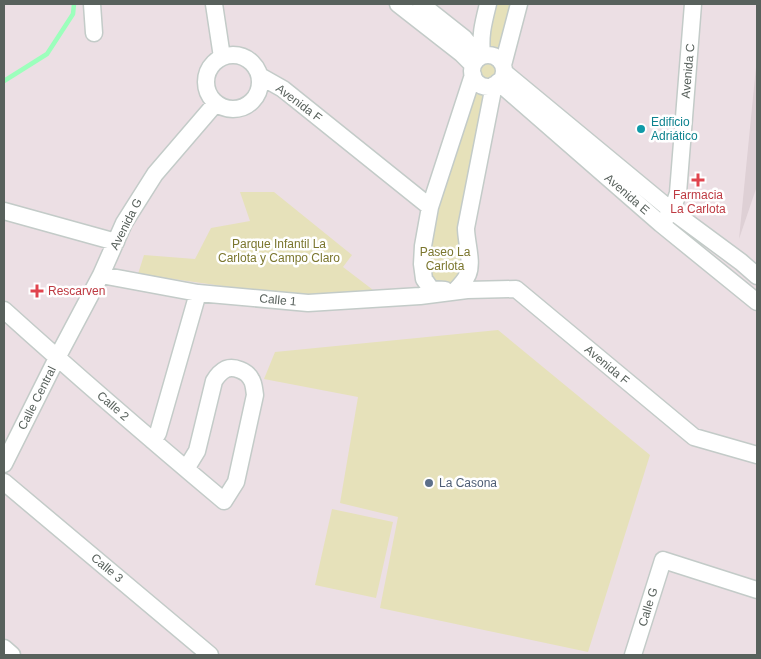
<svg xmlns="http://www.w3.org/2000/svg" width="761" height="659" font-family="Helvetica,sans-serif">
	<style>
		.education { fill: #ded0d5 }
		.green { fill: #e6e1ba }
		.lines { fill: none; stroke-linecap: round; stroke-linejoin: round }
		.stream { stroke: #9cffbc; stroke-width: 4.5 }
		.minor-casing { stroke: #c3cbc8; stroke-width: 19 }
		.minor { stroke: #fff; stroke-width: 16 }
		.culture-dot { fill: #0f9aa8; stroke: #fff; stroke-width: 2 }
		.health-dot { fill: #e0444e; stroke: #fff; stroke-width: 2 }
		.service-dot { fill: #5c6f8a; stroke: #fff; stroke-width: 2 }
		.labels { text-anchor: middle; dominant-baseline: central; stroke-width: 5; stroke-linejoin: round; paint-order: stroke }
		.street-label { font-size: 12px; fill: #58615c; stroke: #fff }
		.culture-label { font-size: 12px; fill: #0d838f; stroke: #fff; text-anchor: start }
		.health-label { font-size: 12px; fill: #be3a42; stroke: #fff }
		.park-label { font-size: 12px; fill: #7b762e; stroke: #fff }
		.service-label { font-size: 12px; fill: #4e5e75; stroke: #fff; text-anchor: start }
	</style>
	<rect width="100%" height="100%" fill="#ecdfe4"/>
	<path class="education" d="M757 57V186L739 239Z"/>
	<path class="green" d="M488 4H519L503 65 463 283 431 289 422 271Z
		M240 192H274L352 255 343 267 377 293 301 297 138 274 144 255 195 259 211 228 250 221Z
		M498 330 650 455 588 652 380 608 398 517 340 503 358 397 264 379 275 352Z
		M332 509 393 522 376 598 315 585Z"/>
	<g class="lines">
		<path class="stream" d="M4 81 47 54 73 14 74 4"/>
		<g class="minor-casing">
			<path id="minor" d="M92 4 94 33
				M214 4 222 57
				M398 4 462 54 473 65
				M421 4 464 38 472 48 478 58
				M206 82a27 27 0 1 1 54 0a27 27 0 1 1-54 0Z
				M472 71a16 16 0 1 1 32 0a16 16 0 1 1-32 0Z
				M482 56C480 35 483 24 488 4
				M503 65 519 4
				M504 72 672 211 741 262 757 276
				M260 76 283 89 430 207
				M498 82 661 224 757 302
				M4 211 116 242
				M666 218 672 211 678 193 693 4
				M101 275 198 293 308 303 420 296 467 290 516 289 694 437 757 455
				M445 290 431 289 424 279 422 264 423 246 430 207 473 75
				M455 291C460 286 465 281 468 274 473 262 466 242 466 228L494 85
				M4 310C76 375 149 438 224 501L236 482 255 395C254 389 254 383 251 379 247 371 234 366 226 369 220 372 217 376 214 381L197 451 186 469
				M153 441 158 433 198 293
				M4 464 57 358 101 275 124 223 155 174 216 103
				M4 482 210 655
				M4 648 12 655
				M633 655 663 560 757 590"/>
		</g>
		<use href="#minor" class="minor"/>
	</g>
	<circle class="culture-dot" cx="641" cy="129" r="5"/>
	<g class="health-dot">
		<path d="M695.5 172.5h5v5h5v5h-5v5h-5v-5h-5v-5h5z"/>
		<path d="M34.5 283.5h5v5h5v5h-5v5h-5v-5h-5v-5h5z"/>
	</g>
	<circle class="service-dot" cx="429" cy="483" r="5"/>
	<g class="labels">
		<g class="street-label">
			<text transform="translate(688 71) rotate(-85)">Avenida C</text>
			<text transform="translate(299 103) rotate(37)">Avenida F</text>
			<text transform="translate(627 194) rotate(41)">Avenida E</text>
			<text transform="translate(126 224) rotate(-63)">Avenida G</text>
			<text transform="translate(278 300) rotate(5)">Calle 1</text>
			<text transform="translate(607 365) rotate(40)">Avenida F</text>
			<text transform="translate(37 398) rotate(-63)">Calle Central</text>
			<text transform="translate(113 406) rotate(41)">Calle 2</text>
			<text transform="translate(107 568) rotate(40)">Calle 3</text>
			<text transform="translate(648 607) rotate(-73)">Calle G</text>
		</g>
		<g class="culture-label">
			<text x="651" y="122">Edificio<tspan x="651" dy="14">Adriático</tspan></text>
		</g>
		<g class="health-label">
			<text x="698" y="195">Farmacia<tspan x="698" dy="14">La Carlota</tspan></text>
			<text x="48" y="291" text-anchor="start">Rescarven</text>
		</g>
		<g class="park-label">
			<text x="279" y="244">Parque Infantil La<tspan x="279" dy="14">Carlota y Campo Claro</tspan></text>
			<text x="445" y="252">Paseo La<tspan x="445" dy="14">Carlota</tspan></text>
		</g>
		<g class="service-label">
			<text x="439" y="483">La Casona</text>
		</g>
	</g>
	<rect width="761" height="659" fill="none" stroke="#58615c" stroke-width="10"/>
</svg>
